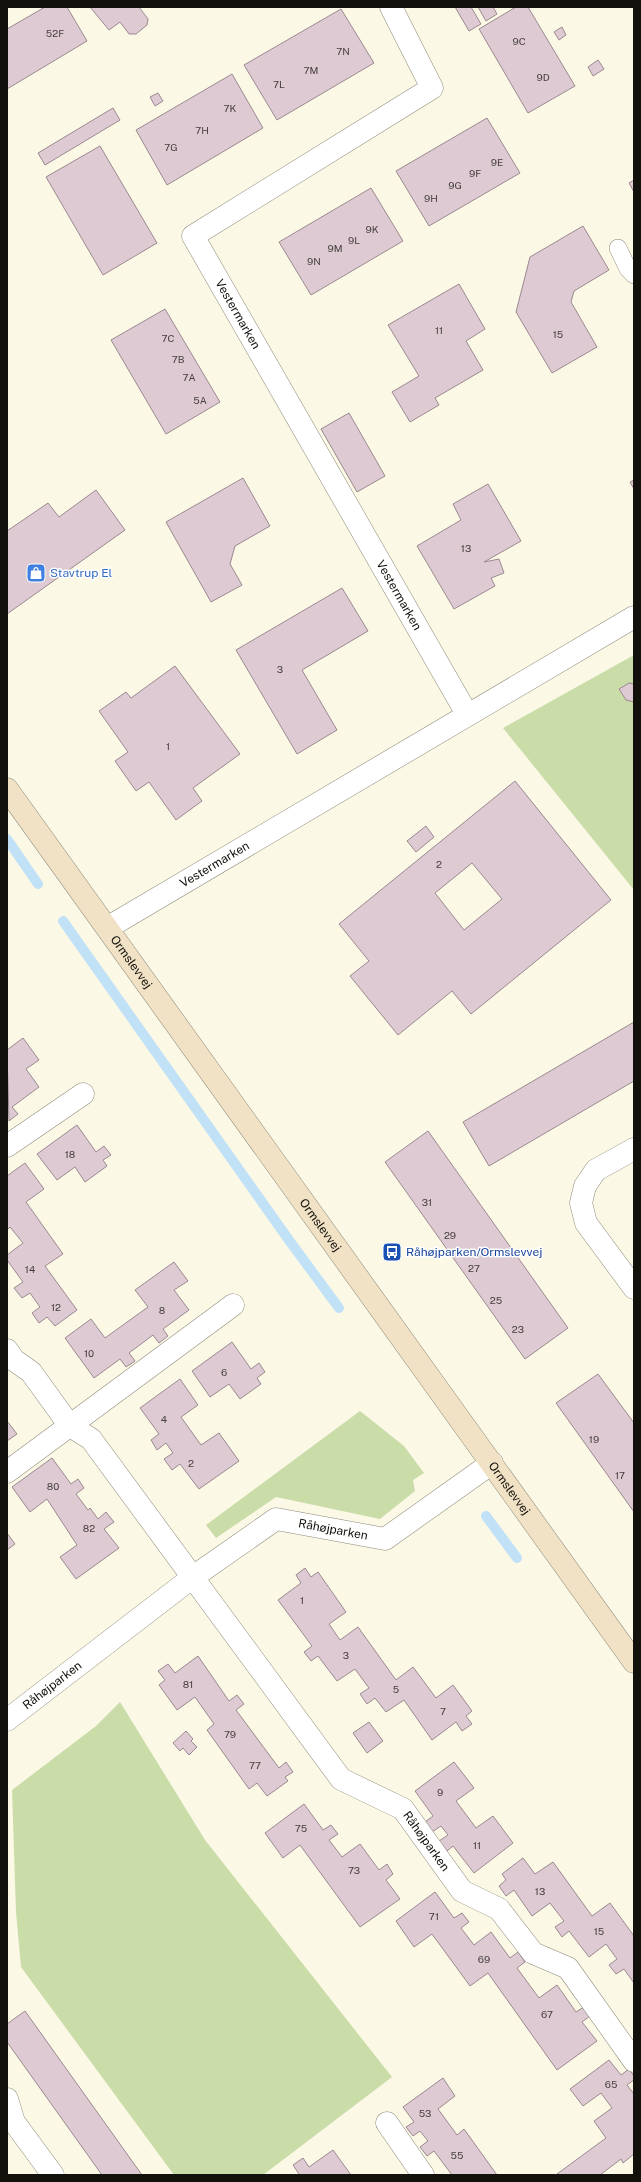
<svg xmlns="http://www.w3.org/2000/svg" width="641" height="2182" font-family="'Public Sans',sans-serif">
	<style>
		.green { fill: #cadca8 }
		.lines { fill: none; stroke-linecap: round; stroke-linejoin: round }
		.stream { stroke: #c1e1f6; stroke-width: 10 }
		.building { fill: #decad2; stroke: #9b8990; fill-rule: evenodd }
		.lane-casing { stroke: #8d8a7a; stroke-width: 18 }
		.street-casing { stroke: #8d8a7a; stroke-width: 23 }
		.secondary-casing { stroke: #8d8a7a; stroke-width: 23 }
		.lane { stroke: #fff; stroke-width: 17 }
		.street { stroke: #fff; stroke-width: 22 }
		.secondary { stroke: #f1e2c6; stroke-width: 22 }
		.labels { text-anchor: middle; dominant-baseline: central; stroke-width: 3; stroke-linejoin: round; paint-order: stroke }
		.number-label { font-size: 10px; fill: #453f3d }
		.street-label { font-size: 12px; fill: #12110b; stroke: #fff }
		.shop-label { font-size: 12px; fill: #366cbe; stroke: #fff; text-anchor: start }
		.transit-label { font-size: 12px; fill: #164399; stroke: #fff; text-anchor: start }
	</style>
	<rect width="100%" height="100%" fill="#fbf8e6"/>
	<path class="green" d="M634 655V890L503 728Z
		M360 1411 404 1446 424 1473 413 1480 415 1491 380 1519 276 1497 216 1538 206 1525Z
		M120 1702 205 1840 392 2077 263 2175H174L21 1967 16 1912 12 1790 96 1726Z"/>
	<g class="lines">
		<path class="stream" d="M7 839 38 884
			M63 921 291 1243 339 1308
			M486 1516 517 1558"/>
	</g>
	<path class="building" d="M45 7H67L87 41 7 89V29Z
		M90 7H139L148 19 147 25 136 34H129L120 22 109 30Z
		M455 7H471L481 24 469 31Z
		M478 7H493L497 14 486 21Z
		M516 7H528L575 86 528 113 479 29Z
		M341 9 374 63 277 120 244 65Z
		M562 27 566 35 559 40 554 32Z
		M598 60 604 69 593 76 588 67Z
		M232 74 263 128 167 185 136 130Z
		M158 93 163 101 155 106 150 97Z
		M113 108 120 120 45 165 38 153Z
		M487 118 520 173 429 226 396 171Z
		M100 146 157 243 103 275 46 177Z
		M634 180V192L629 183Z
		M371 188 403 241 311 295 279 242Z
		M583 226 609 270 574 291 571 302 597 347 552 373 516 312 530 257Z
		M459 284 485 329 466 341 483 370 435 398 439 405 410 422 392 392 419 376 388 325Z
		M165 309 220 402 166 434 111 340Z
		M349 413 385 476 357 492 321 429Z
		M243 478 270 526 235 546 230 564 242 585 211 602 166 522Z
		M634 480V489L630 482Z
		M488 484 521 541 484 562 499 559 504 573 491 578 495 586 454 609 417 546 461 520 453 504Z
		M96 490 125 530 7 614V531L48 503 59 517Z
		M342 588 368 631 302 670 337 730 297 754 236 650Z
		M175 666 240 754 193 788 202 801 176 820 149 782 136 791 115 761 128 752 99 711 126 692 131 698Z
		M629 683 634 684V702L626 700 619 689Z
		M515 781 611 900 471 1014 452 991 398 1035 350 976 369 961 339 924ZM472 863 502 899 464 930 435 893Z
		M426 826 434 837 416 852 407 841Z
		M634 1022V1081L489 1166 463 1122Z
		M23 1038 39 1060 26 1069 39 1087 12 1107 18 1114 9 1121 7 1050Z
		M77 1125 96 1152 104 1146 111 1155 103 1160 107 1166 85 1182 75 1167 57 1180 37 1154Z
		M428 1131 568 1328 525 1359 385 1162Z
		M25 1163 44 1189 26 1202 63 1254 45 1266 77 1310 55 1326 47 1317 39 1323 32 1313 40 1307 30 1293 22 1298 14 1288 23 1282 7 1260V1255L23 1243 10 1227 7 1230V1176Z
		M174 1262 188 1281 174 1290 189 1310 163 1329 168 1336 159 1343 153 1335 129 1353 135 1361 126 1367 120 1359 94 1378 65 1338 91 1319 105 1338 148 1307 135 1290Z
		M232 1342 251 1369 259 1363 265 1372 257 1378 261 1384 240 1399 229 1384 210 1397 192 1371Z
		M598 1374 634 1423V1512L556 1403Z
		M180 1379 198 1405 181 1417 201 1445 219 1433 239 1461 199 1489 180 1464 172 1470 164 1459 173 1453 166 1443 157 1450 151 1440 159 1434 140 1408Z
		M7 1421 17 1434 7 1441Z
		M52 1458 71 1484 78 1479 84 1488 76 1494 88 1510 90 1508 98 1519 106 1512 114 1522 104 1529 119 1548 76 1579 60 1557 77 1545 47 1499 30 1512 12 1487Z
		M7 1533 15 1544 7 1550Z
		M305 1568 311 1577 318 1572 346 1612 329 1624 340 1640 358 1627 396 1680 413 1667 436 1698 453 1685 472 1711 466 1716 472 1724 462 1731 456 1722 432 1740 404 1700 386 1712 375 1698 367 1704 360 1694 369 1688 355 1669 337 1681 318 1656 311 1661 304 1652 312 1646 278 1600 301 1583 296 1575Z
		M198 1656 229 1701 237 1695 244 1704 236 1710 279 1768 286 1762 293 1772 285 1777 288 1781 267 1796 257 1783 249 1789 207 1730 214 1724 195 1697 177 1710 159 1685 165 1680 158 1671 168 1664 175 1673Z
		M369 1722 383 1741 367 1753 353 1733Z
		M186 1731 193 1739 191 1741 197 1747 189 1755 183 1748 180 1751 173 1743Z
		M454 1762 474 1788 456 1801 476 1828 493 1816 513 1843 474 1873 453 1846 447 1851 439 1841 448 1835 441 1826 432 1832 425 1822 433 1816 415 1791Z
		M304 1804 323 1830 331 1825 338 1834 329 1840 342 1857 360 1844 379 1870 387 1864 393 1874 386 1880 400 1899 360 1927 300 1845 283 1858 265 1833Z
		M523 1858 535 1874 553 1862 592 1916 610 1903 634 1936V1983L624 1969 616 1974 609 1965 617 1959 606 1944 589 1957 569 1931 562 1937 555 1927 564 1921 550 1903 532 1916 514 1890 506 1896 499 1886 506 1880 502 1874Z
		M435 1892 454 1918 462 1913 469 1922 461 1928 474 1945 491 1932 510 1958 518 1952 525 1962 517 1968 539 1998 557 1985 576 2012 584 2007 590 2016 582 2022 597 2041 557 2070 488 1973 470 1986 432 1934 414 1947 396 1921Z
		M25 2011 142 2175H102L7 2042V2024Z
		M609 2060 621 2075 629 2069 634 2076V2080L627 2085 634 2094V2154L623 2163 621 2159 600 2175H558L557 2174 606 2138 594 2121 612 2108 601 2093 583 2106 570 2089Z
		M443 2078 455 2096 438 2109 457 2135 464 2129 497 2175H452L434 2151 427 2156 420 2147 428 2141 420 2131 413 2136 406 2127 414 2122 403 2107Z
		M333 2150 351 2175H298L299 2174 293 2165 303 2158 309 2167Z"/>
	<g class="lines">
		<g class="lane-casing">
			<path id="lane" d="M618 248 628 269 634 275"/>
		</g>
		<g class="street-casing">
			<g id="street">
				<path id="s1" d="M391 7 432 88 193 236 467 714"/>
				<path id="s2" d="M107 928 634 617"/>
				<path d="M7 1146 83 1094"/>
				<path d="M634 1149 596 1170 585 1186 581 1203 586 1223 634 1288"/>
				<path id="s3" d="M7 1350 14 1360 31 1372 70 1426 91 1439 341 1779 403 1809 462 1891 499 1909 533 1953 568 1968 634 2061"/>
				<path d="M7 1472 233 1305"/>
				<path id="s4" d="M7 1720 193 1577 276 1519 385 1539 492 1463"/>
				<path d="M7 2099 14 2122 53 2175"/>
				<path d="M387 2123 423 2175"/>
			</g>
		</g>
		<g class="secondary-casing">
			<g id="secondary">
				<path id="s5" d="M7 789 634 1662"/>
			</g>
		</g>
		<use href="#lane" class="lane"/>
		<use href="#street" class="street"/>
		<use href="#secondary" class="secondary"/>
	</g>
	<defs>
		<g id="shop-square" transform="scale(1)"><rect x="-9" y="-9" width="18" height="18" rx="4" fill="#3f7fe0" stroke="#fff"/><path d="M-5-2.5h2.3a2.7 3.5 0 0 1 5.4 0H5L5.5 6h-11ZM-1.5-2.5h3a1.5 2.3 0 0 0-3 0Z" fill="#fff"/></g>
		<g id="bus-square" transform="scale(1)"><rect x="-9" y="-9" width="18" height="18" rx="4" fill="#1a4fb4" stroke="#fff"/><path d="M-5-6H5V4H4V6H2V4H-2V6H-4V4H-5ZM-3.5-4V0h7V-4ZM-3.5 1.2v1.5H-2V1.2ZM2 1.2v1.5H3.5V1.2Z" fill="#fff"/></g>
	</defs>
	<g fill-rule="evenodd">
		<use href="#shop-square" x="36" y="573"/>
		<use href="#bus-square" x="392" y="1252"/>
	</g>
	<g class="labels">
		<g class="number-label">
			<text x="55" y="33">52F</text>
			<text x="519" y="41">9C</text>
			<text x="343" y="51">7N</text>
			<text x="311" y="70">7M</text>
			<text x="543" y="77">9D</text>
			<text x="279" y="84">7L</text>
			<text x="230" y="108">7K</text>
			<text x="202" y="130">7H</text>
			<text x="171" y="147">7G</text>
			<text x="497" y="162">9E</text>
			<text x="475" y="173">9F</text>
			<text x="455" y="185">9G</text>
			<text x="431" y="198">9H</text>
			<text x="372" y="229">9K</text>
			<text x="354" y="240">9L</text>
			<text x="335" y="248">9M</text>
			<text x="314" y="261">9N</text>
			<text x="439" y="330">11</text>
			<text x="558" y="334">15</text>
			<text x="168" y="338">7C</text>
			<text x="178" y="359">7B</text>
			<text x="189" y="377">7A</text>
			<text x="200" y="400">5A</text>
			<text x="466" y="548">13</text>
			<text x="280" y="669">3</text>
			<text x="168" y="746">1</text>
			<text x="439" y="864">2</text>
			<text x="70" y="1154">18</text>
			<text x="427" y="1202">31</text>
			<text x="450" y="1235">29</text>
			<text x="474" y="1268">27</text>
			<text x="30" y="1269">14</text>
			<text x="496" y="1300">25</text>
			<text x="56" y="1307">12</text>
			<text x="162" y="1310">8</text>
			<text x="518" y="1329">23</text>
			<text x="89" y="1353">10</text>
			<text x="224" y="1372">6</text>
			<text x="164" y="1419">4</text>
			<text x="594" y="1439">19</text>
			<text x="191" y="1463">2</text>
			<text x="620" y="1475">17</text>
			<text x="53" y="1486">80</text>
			<text x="89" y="1528">82</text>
			<text x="302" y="1600">1</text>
			<text x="346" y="1655">3</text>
			<text x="188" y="1684">81</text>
			<text x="396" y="1689">5</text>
			<text x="443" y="1711">7</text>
			<text x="230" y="1734">79</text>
			<text x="255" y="1765">77</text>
			<text x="440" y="1792">9</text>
			<text x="301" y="1828">75</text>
			<text x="477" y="1845">11</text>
			<text x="354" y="1870">73</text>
			<text x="540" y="1891">13</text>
			<text x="434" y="1916">71</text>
			<text x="599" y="1931">15</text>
			<text x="484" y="1959">69</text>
			<text x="547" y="2014">67</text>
			<text x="611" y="2084">65</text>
			<text x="425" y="2113">53</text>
			<text x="457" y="2155">55</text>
		</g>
		<g class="street-label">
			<text stroke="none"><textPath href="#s1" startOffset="462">Vestermarken</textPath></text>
			<text stroke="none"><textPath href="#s1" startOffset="786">Vestermarken</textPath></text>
			<text stroke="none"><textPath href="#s2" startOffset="125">Vestermarken</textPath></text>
			<text stroke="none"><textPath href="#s5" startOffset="213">Ormslevvej</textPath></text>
			<text stroke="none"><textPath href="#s5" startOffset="537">Ormslevvej</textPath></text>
			<text stroke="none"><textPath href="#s5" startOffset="861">Ormslevvej</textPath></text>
			<text stroke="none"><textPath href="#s4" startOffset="394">Råhøjparken</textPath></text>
			<text stroke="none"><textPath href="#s4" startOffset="57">Råhøjparken</textPath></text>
			<text stroke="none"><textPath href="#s3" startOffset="655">Råhøjparken</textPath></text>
		</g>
		<g class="shop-label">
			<text x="50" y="573">Stavtrup El</text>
		</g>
		<g class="transit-label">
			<text x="406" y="1252">Råhøjparken/Ormslevvej</text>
		</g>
	</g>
	<rect width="641" height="2182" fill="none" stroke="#12110b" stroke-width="16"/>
</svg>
